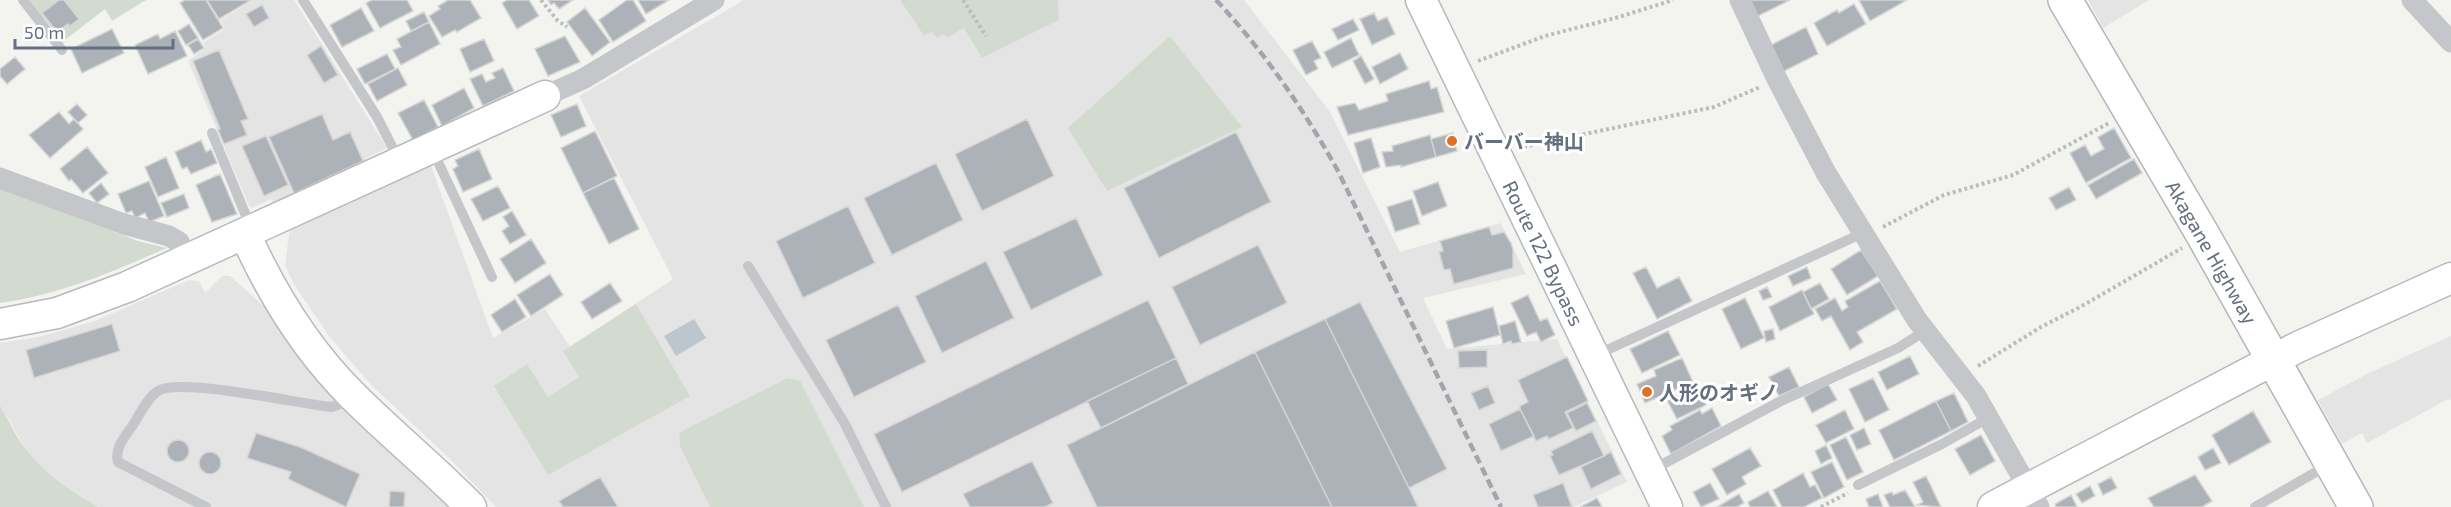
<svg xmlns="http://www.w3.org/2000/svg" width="2451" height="507" font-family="'Exo 2','Noto Sans JP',sans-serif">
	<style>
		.built { fill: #e4e4e4 }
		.green { fill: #d3dbd1 }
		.water { fill: #bec6cd }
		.building { fill: #adb1b8; stroke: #d5d5d3; stroke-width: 1.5 }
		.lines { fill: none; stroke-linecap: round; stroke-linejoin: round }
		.secondary-casing { stroke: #b6b9be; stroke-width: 33 }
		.highway-casing { stroke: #b4b6ba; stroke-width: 36 }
		.path { stroke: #bbbcbf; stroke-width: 4; stroke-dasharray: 3 3; stroke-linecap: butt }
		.lane { stroke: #c4c6ca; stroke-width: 10 }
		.street { stroke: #c4c6ca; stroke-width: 21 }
		.secondary { stroke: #fff; stroke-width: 30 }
		.highway { stroke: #fff; stroke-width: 33 }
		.rail { stroke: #a2a6ac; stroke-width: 4.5; stroke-dasharray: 9 4.5; stroke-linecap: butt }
		.poi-dot { fill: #de7126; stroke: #fff; stroke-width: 2 }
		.labels { text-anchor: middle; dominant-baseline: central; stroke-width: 6; stroke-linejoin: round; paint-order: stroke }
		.poi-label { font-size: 20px; font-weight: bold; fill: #646f80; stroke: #fff; text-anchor: start }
		.street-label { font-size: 20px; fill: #646f80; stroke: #fff }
	</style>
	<rect width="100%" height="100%" fill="#f3f4f0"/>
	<path class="built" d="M253 0H294L387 148 366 158V163L274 204 271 199 252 208 249 206 188 61 206 48 203 43 225 29 221 20Z
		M744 0H900L924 36 932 32 945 34 947 38 964 28 1059 20 1058 0H1244L1330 112 1400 252 1501 223 1526 274 1423 298 1447 349 1557 339 1627 482 1574 507H496L447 456 371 385 329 336 293 283 285 265 290 228 430 163 493 338 545 309 570 347 673 279 579 96Z
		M2088 0H2149L2103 28Z
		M222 276H230L275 316 454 507H98L61 484 42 468 27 451 0 405V343L38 337 92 322 189 280 199 281 205 293Z
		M2451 336V400L2448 399 2367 443 2362 433 2342 444 2318 400 2369 373Z"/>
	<path class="green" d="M29 0H146L112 21 105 9 65 40 64 43Z
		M900 0H1058L1059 20 982 58 964 28 947 38 944 34 937 38 932 32 924 36Z
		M1170 36 1242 127 1107 191 1068 128Z
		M0 187 138 241 167 248C112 272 59 295 0 303Z
		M636 304 690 396 548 475 494 386 527 364 548 397 579 377 563 351Z
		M788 378 800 381 864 507H710L680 446 679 435 682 431Z
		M0 405C9 421 17 439 29 453 48 477 72 491 98 507H0Z"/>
	<path class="water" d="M694 319 706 338 676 356 664 336Z"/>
	<path class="building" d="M59 0H64L79 19 70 26 68 24 57 32 42 13Z
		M185 0H206L223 28 203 40 180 3Z
		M207 0H251L219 19Z
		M372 0H407L413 11 380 28 366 3Z
		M448 0H470L481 18 457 32 455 30 442 37 429 16 440 9 438 6Z
		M507 0H529L539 16 517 29 502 3Z
		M548 0H573L559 9 554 3 551 5Z
		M627 0H633L646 21 613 42 599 20Z
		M638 0H669L646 14Z
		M1748 0H1790L1756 17Z
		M1859 0H1907L1870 21Z
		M1854 4 1866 24 1827 46 1814 23 1837 10 1839 13Z
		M262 5 269 18 254 27 246 14Z
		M361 8 374 31 342 47 330 25Z
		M585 8 610 42 592 56 567 22Z
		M424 12 429 22 411 31 406 21Z
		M1374 13 1378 21 1387 17 1395 34 1372 45 1360 19Z
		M1353 19 1359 30 1338 40 1332 29Z
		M429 22 440 44 401 65 393 50 401 47 397 39Z
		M189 24 198 38 186 45 178 31Z
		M1806 27 1818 54 1782 72 1769 46Z
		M112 29 124 53 82 73 71 49Z
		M175 31 187 56 148 74 135 45 158 34 160 39Z
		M565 36 580 62 548 76 535 49Z
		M1351 38 1359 55 1332 68 1324 52Z
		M198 39 204 48 194 54 188 45Z
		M484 39 494 61 470 72 460 49Z
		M1312 41 1321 58 1314 61 1318 69 1306 75 1293 50Z
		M321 46 338 75 324 83 307 55Z
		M219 50 248 119 241 121 247 135 224 144 218 130 220 129 193 61Z
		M1400 53 1408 69 1380 84 1372 67Z
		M387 54 395 69 365 84 357 69Z
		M1361 56 1374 79 1365 84 1353 61Z
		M15 57 25 69 7 84 0 76V69Z
		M398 68 407 85 377 101 368 84Z
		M503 68 514 91 483 106 470 79 482 74 486 82 495 78 492 73Z
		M1429 81 1431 89 1437 87 1444 112 1348 135 1337 107 1355 103 1359 110 1388 101 1386 94Z
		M464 88 474 108 442 126 432 105Z
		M424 100 438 127 413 140 398 113Z
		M77 104 87 115 78 123 68 112Z
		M577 104 586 126 561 137 551 115Z
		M59 112 69 124 74 119 83 129 50 158 29 135Z
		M322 114 333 140 350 132 363 161 294 193 269 137Z
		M1027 119 1054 176 982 211 955 154Z
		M2114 128 2131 158 2086 183 2070 153 2085 145 2091 156 2104 149 2098 137Z
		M595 131 617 176 583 193 561 148Z
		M1236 132 1271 202 1159 258 1124 188Z
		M1453 133 1457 151 1436 157 1431 139Z
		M1430 135 1436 157 1401 167V165L1386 167 1382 152 1393 151 1392 146Z
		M266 136 288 185 264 196 242 146Z
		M1371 138 1380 167 1363 173 1354 143Z
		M201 140 206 152 211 149 217 163 191 174 187 167 182 169 175 152Z
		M87 147 108 173 83 193 71 179 69 181 60 169Z
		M479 149 492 179 463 192 453 169 458 166 455 160Z
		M166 157 179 188 158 197 145 167Z
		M2134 159 2142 173 2096 199 2088 185Z
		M936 163 963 220 892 255 864 198Z
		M220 174 237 214 212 222 196 185Z
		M614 178 639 229 609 244 583 193Z
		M149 181 164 216 149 222 145 213 135 218 132 211 126 213 118 194Z
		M1438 182 1447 206 1422 216 1413 191Z
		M101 183 109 194 97 203 89 193Z
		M498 186 510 208 483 221 471 199Z
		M2069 187 2076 200 2056 210 2049 198Z
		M184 194 189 208 167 217 161 203Z
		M1412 199 1420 224 1395 232 1387 207Z
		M848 206 875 263 803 298 776 241Z
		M512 211 526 235 510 244 502 231 509 226 503 217Z
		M1076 218 1103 275 1031 310 1003 252Z
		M1489 227 1492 235 1504 232 1511 243 1513 250V268L1454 284 1450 269 1444 270 1439 252 1443 251 1440 241Z
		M531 239 546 263 515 283 500 259Z
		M1258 245 1287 303 1200 345 1172 287Z
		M1861 250 1878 276 1847 295 1831 269Z
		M986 261 1014 318 942 353 915 296Z
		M1646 267 1657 288 1679 277 1692 301 1657 319 1633 273Z
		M1807 267 1811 278 1793 286 1788 276Z
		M550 274 563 295 531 316 517 295Z
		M1880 281 1897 309 1857 332 1863 342 1850 350 1831 316 1822 321 1815 309 1835 298 1842 311 1848 307 1845 301Z
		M610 283 622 301 592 319 581 302Z
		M1820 283 1829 299 1811 309 1803 292Z
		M1767 287 1772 297 1763 300 1759 291Z
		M1802 290 1814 314 1780 331 1769 307Z
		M1528 295 1540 321 1547 318 1555 335 1541 342 1536 332 1527 336 1511 303Z
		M1745 298 1764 338 1741 349 1722 309Z
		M515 299 526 317 502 332 491 315Z
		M1148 300 1176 358 902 492 874 434Z
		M1360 302 1447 469 1409 488 1325 319Z
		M898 305 926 362 854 397 826 340Z
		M1493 307 1500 335 1454 348 1446 321Z
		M1325 319 1409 488 1418 507H1332L1255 352Z
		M1515 321 1521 342 1512 344 1511 341 1503 344 1499 326Z
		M112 324 120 351 34 378 26 350Z
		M1773 329 1775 339 1766 342 1764 331Z
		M1668 331 1680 355 1642 373 1630 349Z
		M1487 350V367L1459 368 1458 351Z
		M1255 352 1332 507H1097L1067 445Z
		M1910 356 1919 374 1887 390 1878 372Z
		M1567 357 1588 401 1565 412 1573 428 1549 439 1547 436 1536 441 1520 409V406L1528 402 1518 380Z
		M1176 358 1188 384 1101 428 1087 401Z
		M1682 358 1693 382 1645 403 1637 384 1656 376 1654 370Z
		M1789 367 1799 387 1779 396 1769 377Z
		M1873 378 1889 410 1865 422 1849 389Z
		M1828 384 1837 400 1812 413 1804 397Z
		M1696 385 1706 405 1677 419 1667 400Z
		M1488 386 1495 403 1479 410 1471 393Z
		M1954 393 1968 422 1951 431 1936 401Z
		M1936 401 1951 431 1894 460 1879 430Z
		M1587 403 1596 421 1576 431 1567 413Z
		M1712 408 1721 426 1671 454 1662 436 1672 430 1670 426 1700 410 1702 414Z
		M1520 409 1534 436 1501 451 1489 424Z
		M1845 410 1854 429 1826 443 1816 425Z
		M2253 411 2271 442 2229 465 2212 435Z
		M1864 428 1871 444 1857 450 1850 435Z
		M1592 431 1604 456 1559 475 1550 456 1553 455 1551 451Z
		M256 433 300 447 360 474 346 507 288 479 291 472 247 458Z
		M1981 435 1995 461 1970 475 1955 449Z
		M1846 437 1863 472 1847 480 1830 445Z
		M167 451a11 11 0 1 1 22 0a11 11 0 1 1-22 0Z
		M1826 445 1832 458 1821 464 1815 451Z
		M1750 448 1761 466 1742 477 1746 484 1727 495 1712 469Z
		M2213 448 2221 463 2205 470 2198 457Z
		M1611 452 1621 474 1591 489 1581 467Z
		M199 463a11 11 0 1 1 22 0a11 11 0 1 1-22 0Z
		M1032 461 1053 503 1045 507H970L963 494Z
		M1832 462 1844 487 1824 498 1811 472Z
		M1803 473 1810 487 1815 485 1822 498 1804 507H1782L1773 490Z
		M2195 475 2212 501 2202 507H2154L2148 498Z
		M1926 476 1941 507 1917 505 1923 502 1913 482Z
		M600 477 618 507H563L559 501Z
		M2111 477 2117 488 2103 495 2098 484Z
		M1563 483 1572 507H1538L1533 495Z
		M1710 483 1719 499 1701 507 1693 492Z
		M2090 486 2095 496 2082 503 2076 494Z
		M1905 490 1915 507H1890L1884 495 1892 492 1893 495Z
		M390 491 405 492 404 507H389Z
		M1768 491 1777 507H1750L1748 502Z
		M1739 494 1744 503 1737 507H1717Z
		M1878 494 1883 507H1869L1866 499Z
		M2071 495 2077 507H2056L2055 504Z
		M1597 498 1602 507H1580Z"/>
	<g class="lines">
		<g class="secondary-casing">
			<path id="secondary" d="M1421 0 1667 507
				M245 234C272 294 307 351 354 397 392 435 433 468 471 507
				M0 324 57 313 127 287 545 96
				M1993 507 2298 347 2451 278"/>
		</g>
		<g class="highway-casing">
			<path id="highway" d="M2065 0 2203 235 2356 507"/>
		</g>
		<path class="path" d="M541 0 557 20 567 27
			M963 0 986 36
			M1478 61 1545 36 1619 17 1673 0
			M1518 148 1714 107 1760 87
			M1883 227 1944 195 2013 175 2109 123
			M1978 366 2041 327 2080 307 2182 248
			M1821 507 1848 493"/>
		<path class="lane" d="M23 0 62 50
			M303 0 377 117 400 162
			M212 133 251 228
			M432 149 492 277
			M748 266 845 424 886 507
			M1596 355 1863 233
			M1650 471 1779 402 1898 348 1925 331
			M1858 485 1942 444 1988 418
			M206 507 118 462C114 448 126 435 133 425 140 414 147 398 158 391 179 377 300 404 332 407L352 399
			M2255 507 2328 465"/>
		<path class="street" d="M1740 0 1777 79 1826 173 1917 320 1976 396 2039 507
			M2412 0 2451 42
			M545 96 583 79 714 0
			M0 178 124 224 169 236 179 242 188 260"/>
		<use href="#secondary" class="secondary"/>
		<use href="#highway" class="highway"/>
		<path class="rail" d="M1216 0C1264 51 1304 110 1338 171L1501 507"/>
	</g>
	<g class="poi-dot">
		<circle cx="1452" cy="141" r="6"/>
		<circle cx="1647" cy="392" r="6"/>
	</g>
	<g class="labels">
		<g class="poi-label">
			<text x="1464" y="141">バーバー神山</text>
			<text x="1659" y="392">人形のオギノ</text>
		</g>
		<g class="street-label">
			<text transform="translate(2212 252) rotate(60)">Akagane Highway</text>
			<text transform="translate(1544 253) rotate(64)">Route 122 Bypass</text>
		</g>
	</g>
	<path d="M15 39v9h158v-9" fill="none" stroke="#646f80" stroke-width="3"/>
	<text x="24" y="39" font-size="18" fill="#646f80" stroke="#ffffff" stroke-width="4.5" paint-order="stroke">50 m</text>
</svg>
